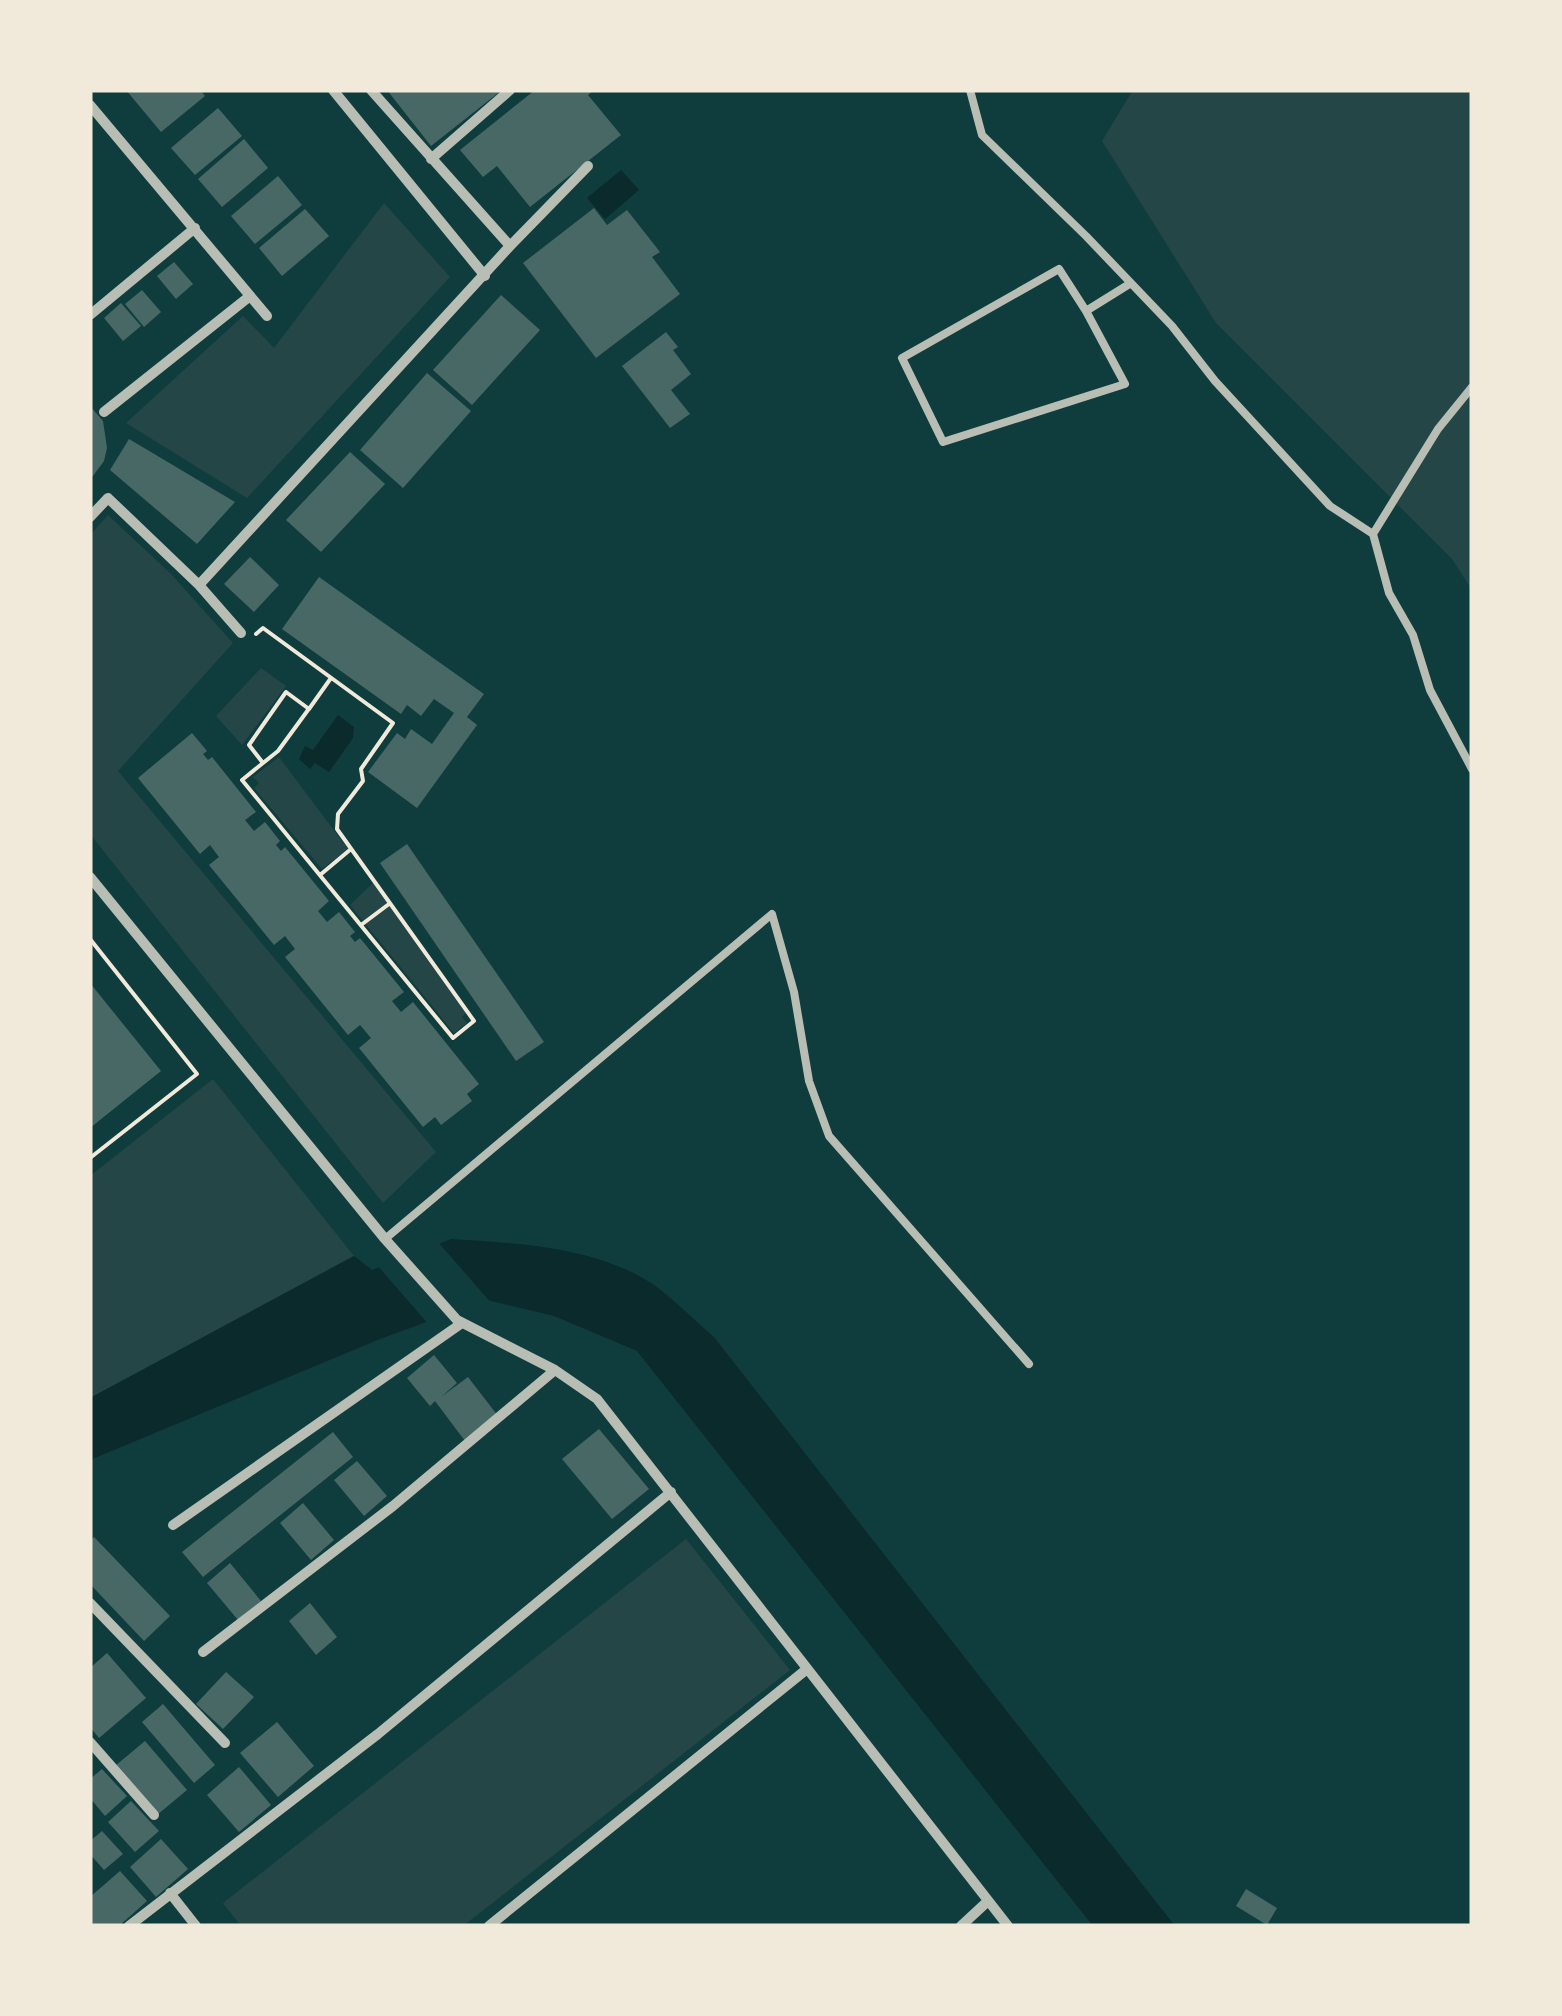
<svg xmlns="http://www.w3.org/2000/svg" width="1562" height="2016" font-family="Karla,sans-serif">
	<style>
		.green { fill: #244646 }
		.water { fill: #0a2a2b }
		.pier { fill: #0f3d3e }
		.building { fill: #486865 }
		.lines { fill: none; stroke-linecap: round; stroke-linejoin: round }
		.path { stroke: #f1e9da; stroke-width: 4 }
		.service { stroke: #b8beb3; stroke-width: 8 }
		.minor { stroke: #b8beb3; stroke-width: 10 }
	</style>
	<rect width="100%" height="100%" fill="#0f3d3e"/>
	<path class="green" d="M1133 90H1472V590L1452 559 1216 323 1102 141Z
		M384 203 450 277 247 498 126 423 243 316 274 348Z
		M108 515 171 574 233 643 118 771 436 1152 383 1203 90 834V535Z
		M261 668 286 686 242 745 216 716Z
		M279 757 348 849 322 869 254 788 259 783 253 777Z
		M373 883 466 1013 462 1017 467 1023 454 1033 350 905Z
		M213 1079 354 1256 90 1398V1176Z
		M686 1539 790 1670 463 1926H241L223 1903Z"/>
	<path class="water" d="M621 170 639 190 605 219 587 198Z
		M338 715 354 727 353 738 329 772 315 763 310 769 299 759 305 746 313 750Z
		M451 1239C514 1243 584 1246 641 1277 667 1291 691 1318 714 1337L1175 1926H1093L637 1351 554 1316 487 1300 380 1339 90 1460V1398L354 1256 372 1270Z"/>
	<path class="pier" d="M438 1242 492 1304 430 1326 377 1265Z"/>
	<path class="building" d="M126 90H200L205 96 161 132Z
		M387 90H502L431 146Z
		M535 90H594L588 95 621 135 530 207 497 166 483 177 460 150Z
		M218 108 242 136 195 175 171 148Z
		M244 139 268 168 222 207 198 179Z
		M278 176 302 205 255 244 231 216Z
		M594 208 607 225 627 210 660 252 652 257 680 294 596 358 523 263Z
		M305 209 329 236 282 276 259 248Z
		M174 262 193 284 176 299 157 276Z
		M142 290 161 312 144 327 125 304Z
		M501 295 540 330 472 405 433 370Z
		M121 303 141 326 123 341 104 318Z
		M666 332 678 347 673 350 691 374 671 390 690 414 670 428 622 366Z
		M427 373 471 411 403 488 360 450Z
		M90 406 103 421 107 448 104 461 90 480Z
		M129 439 235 502 197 544 110 470Z
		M350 452 385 484 321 552 286 520Z
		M250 557 279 585 254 612 224 584Z
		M319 577 484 694 467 717 477 725 417 808 368 772 397 733 405 739 411 729 432 744 454 713 434 699 421 716 407 705 401 714 282 629Z
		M192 733 207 751 203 754 208 760 212 757 256 812 245 820 254 831 265 822 280 841 276 845 281 851 285 847 329 901 318 911 327 922 339 912 355 932 350 936 355 942 360 938 404 992 392 1001 401 1012 413 1002 479 1084 467 1094 472 1101 441 1125 435 1117 423 1127 359 1048 371 1038 360 1025 348 1035 285 957 295 949 285 936 274 945 209 865 219 857 210 845 200 854 138 778Z
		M407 844 544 1042 516 1061 380 863Z
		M90 983 161 1071 90 1128Z
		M434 1355 457 1383 441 1397 468 1377 498 1416 465 1441 435 1401 430 1406 407 1378Z
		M599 1429 649 1489 612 1519 562 1459Z
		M333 1432 353 1457 203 1577 182 1552Z
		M357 1461 387 1496 364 1516 334 1480Z
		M303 1503 334 1540 311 1560 280 1523Z
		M94 1537 170 1616 144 1641 90 1584V1541Z
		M230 1563 261 1601 238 1620 207 1583Z
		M310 1603 337 1637 316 1655 289 1621Z
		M107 1653 146 1698 99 1738 90 1727V1668Z
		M226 1672 254 1697 223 1729 196 1704Z
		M163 1704 215 1765 194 1783 142 1722Z
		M277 1722 314 1766 278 1797 240 1753Z
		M145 1741 187 1790 157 1815 115 1766Z
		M239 1767 271 1805 239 1832 207 1795Z
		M102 1769 127 1796 105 1816 90 1798V1779Z
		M131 1801 159 1831 135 1852 108 1822Z
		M102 1831 123 1854 104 1870 90 1854V1841Z
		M161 1839 188 1869 156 1897 130 1867Z
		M120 1871 147 1901 119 1926H90V1897Z
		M1246 1889 1277 1908 1267 1925 1236 1906Z"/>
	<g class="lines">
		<path class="path" d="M256 634 263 628 393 723 361 769 363 781 338 814 337 829 474 1021 453 1038 242 780 263 763 249 745 286 692 309 709 331 678
			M263 763 278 751 308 710
			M320 875 351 849
			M361 925 389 904
			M90 939 197 1074 90 1158"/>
		<path class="service" d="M970 90 982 135 1086 236 1172 326 1215 381 1330 506 1373 534 1389 593 1413 635 1430 690 1472 769
			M1086 311 1125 384 943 442 902 358 1059 269 1086 311 1131 283
			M1373 534 1438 429 1472 387
			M385 1239 772 914 794 992 809 1081 829 1136 1029 1364"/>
		<path class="minor" d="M333 90 485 276
			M90 105 267 316
			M431 159 510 90
			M510 246 588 166
			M90 315 195 228
			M104 412 250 296
			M90 517 108 498 199 585 241 633
			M199 585 510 246 371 90
			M90 877 385 1239 457 1320 555 1370 597 1399 1008 1926
			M173 1525 462 1323
			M90 1603 225 1743
			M203 1652 393 1506 555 1370
			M90 1742 154 1815
			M170 1893 196 1926
			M129 1926 378 1734 671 1492
			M489 1926 807 1669
			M961 1926 988 1901"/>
	</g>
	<rect width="1562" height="2016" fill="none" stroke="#f1e9da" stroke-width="185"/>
</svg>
